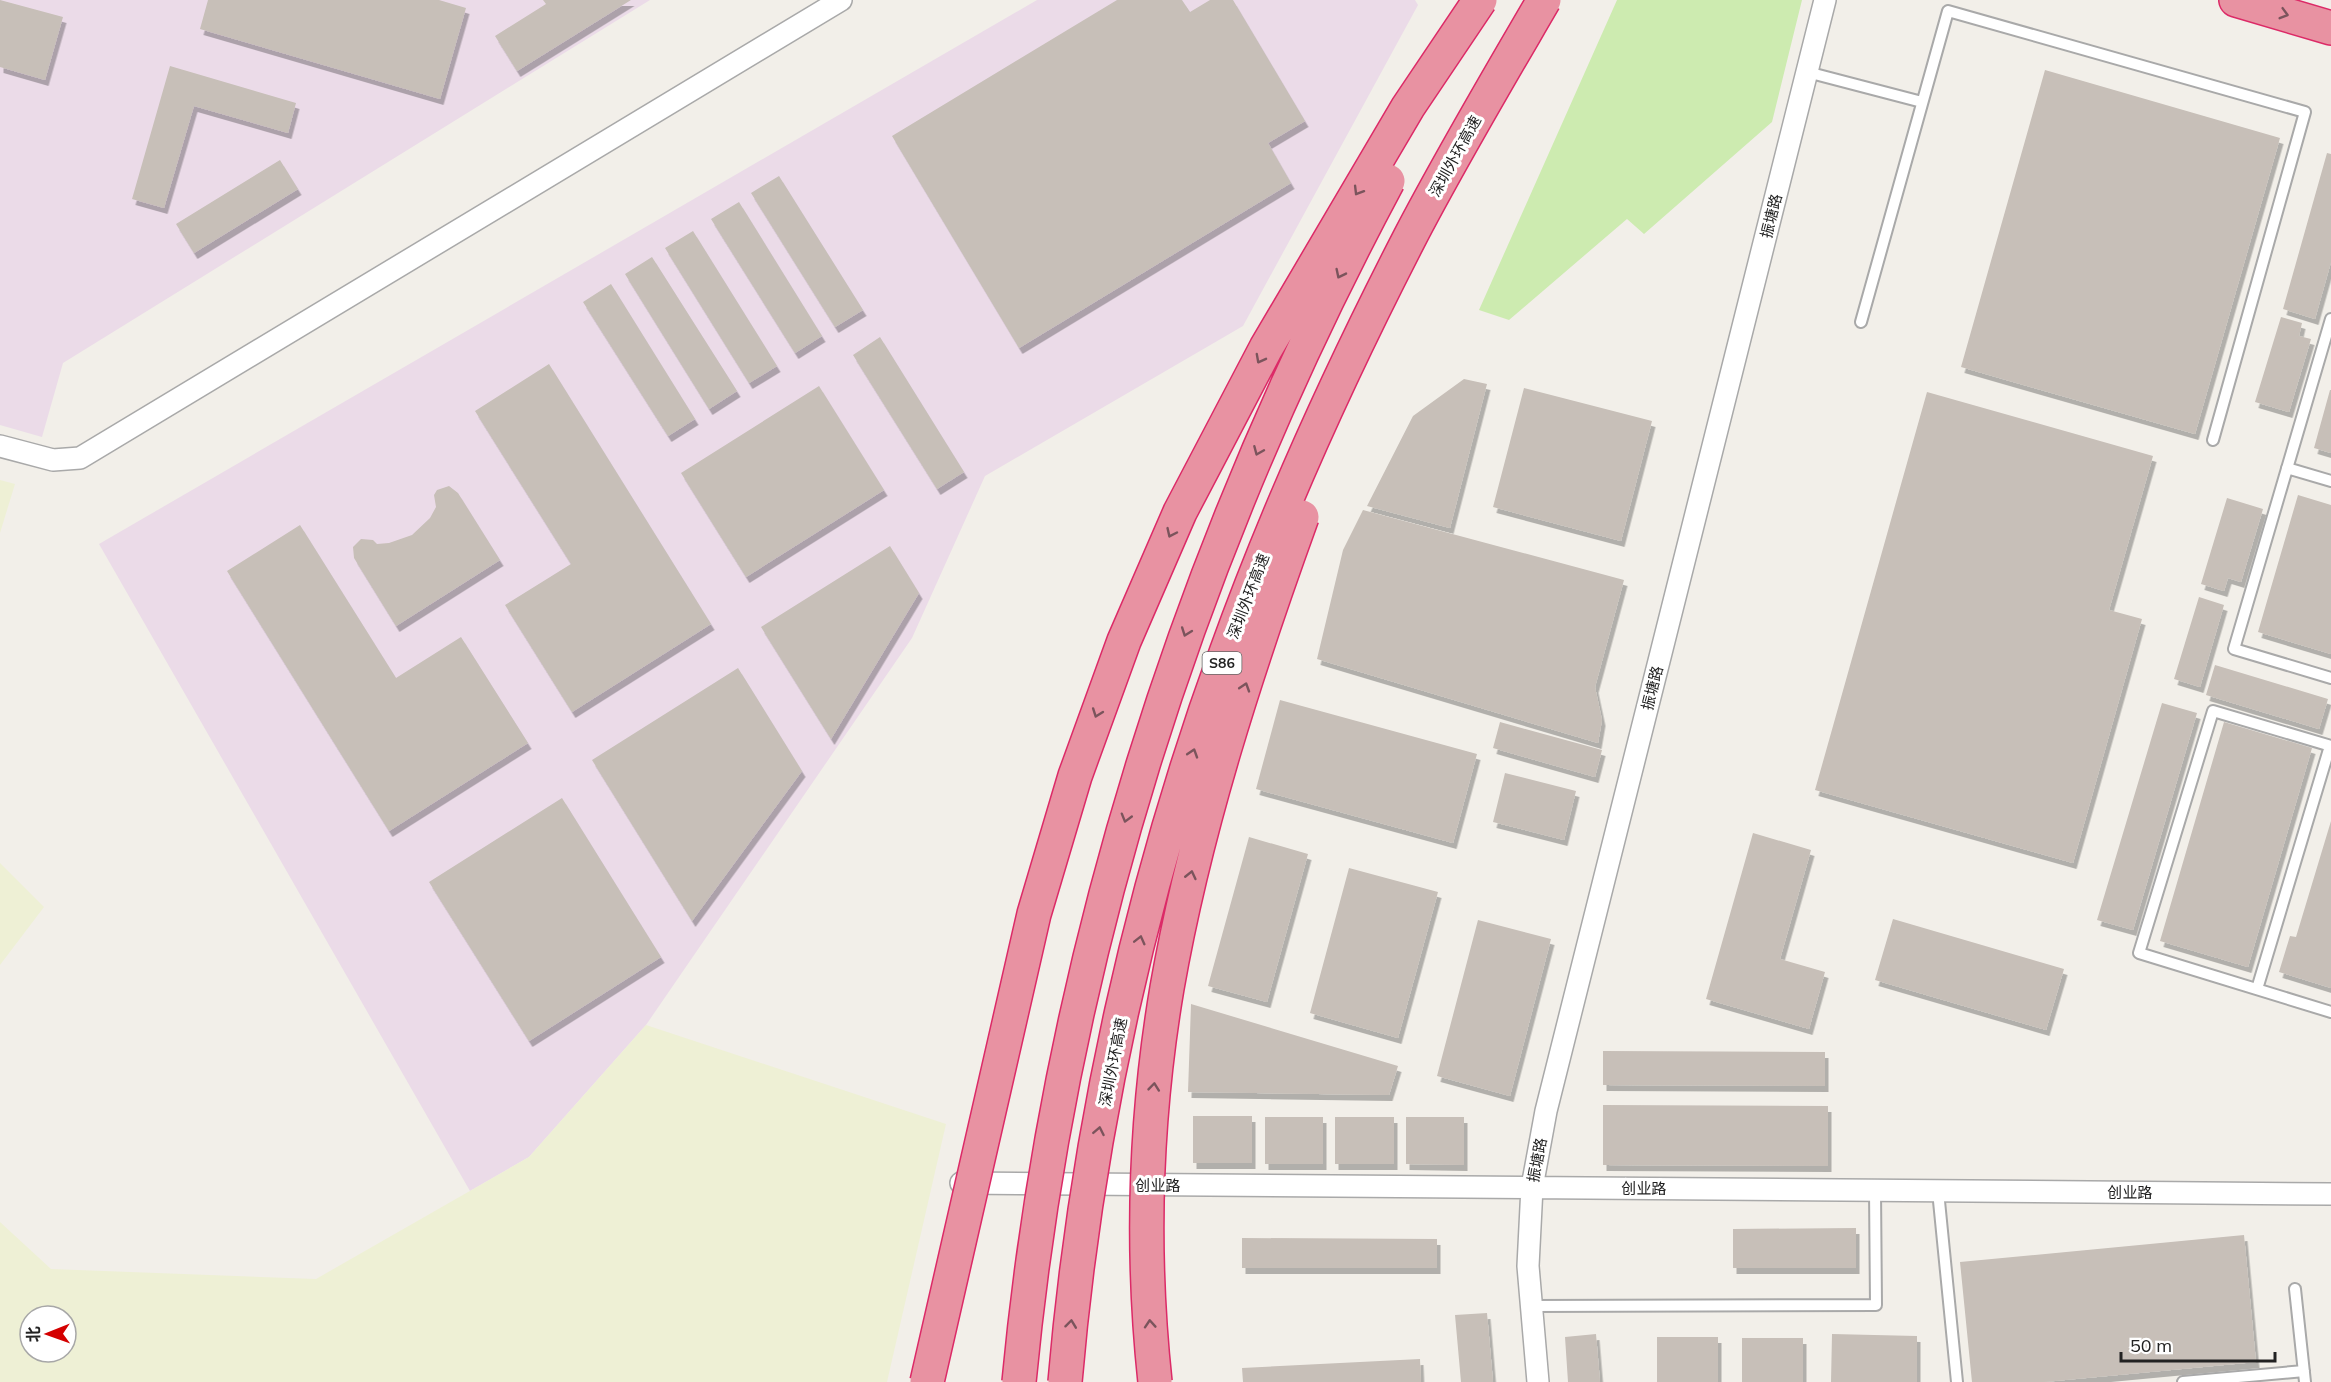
<svg xmlns="http://www.w3.org/2000/svg" width="2331" height="1382" font-family="Mulish,'Noto Sans SC',sans-serif">
	<style>
		.industrial { fill: #ebdbe8 }
		.farmland { fill: #eef0d5; fill-rule: evenodd }
		.grass { fill: #cdebb0 }
		.building { fill: #c7bfb8; filter: url(#shadow) }
		.lines { fill: none; stroke-linecap: round; stroke-linejoin: round }
		.lane-casing { stroke: #a9a9a9; stroke-width: 14 }
		.street-casing { stroke: #a9a9a9; stroke-width: 24 }
		.highway-casing { stroke: #dc2a67; stroke-width: 36 }
		.lane { stroke: #fff; stroke-width: 10 }
		.street { stroke: #fff; stroke-width: 21 }
		.highway { stroke: #e892a2; stroke-width: 33 }
		.highway-bridge-casing { stroke: #dc2a67; stroke-width: 36; stroke-linecap: butt }
		.highway-bridge { stroke: #e892a2; stroke-width: 33 }
		.oneway { stroke: #7b545c }
		.labels { text-anchor: middle; dominant-baseline: central; stroke-width: 6; stroke-linejoin: round; paint-order: stroke }
		.shield { fill: #fff; stroke: #646464; stroke-width: 1.5 }
		.shield-label { font-size: 14px; font-weight: bold; fill: #222 }
		.street-label { font-size: 15px; fill: #222; stroke: #fff }
	</style>
	<defs>
		<filter id="shadow"><feDropShadow dx="3.5" dy="6" stdDeviation="0" flood-color="#0004"/></filter>
	</defs>
	<rect width="100%" height="100%" fill="#f2efe9"/>
	<path class="industrial" d="M0 0H650L63 363 42 437 0 425Z
		M1037 0H1415L1418 5 1243 326 985 476 912 638 646 1025 529 1157 470 1191 99 544Z"/>
	<path class="farmland" d="M0 480 15 484 0 533Z
		M0 863 44 907 0 965Z
		M646 1025 946 1124 887 1382H0V1222L51 1269 316 1279 529 1157ZM30 1316H66V1352H30Z"/>
	<path class="grass" d="M1617 0H1802L1772 122 1644 234 1627 219 1509 320 1479 310Z"/>
	<path class="building" d="M0 0 63 17 45 80 0 67Z
		M208 0H439L466 8 440 99 200 29Z
		M543 0H631L517 71 495 36 546 4Z
		M1117 0H1182L1190 12 1210 0H1233L1305 121 1268 143 1291 183 1019 348 892 136Z
		M170 66 296 103 288 133 194 106 164 208 132 199Z
		M2045 70 2280 138 2195 434 1961 367Z
		M2327 153 2331 154V262L2315 319 2283 309Z
		M280 160 298 189 194 253 176 224Z
		M779 176 863 310 835 327 751 193Z
		M739 202 822 336 795 353 711 219Z
		M693 231 777 366 749 383 665 248Z
		M652 257 737 391 709 409 625 274Z
		M611 284 695 419 668 436 583 302Z
		M2281 317 2302 323 2299 336 2311 339 2289 412 2255 402Z
		M880 337 964 472 937 489 853 355Z
		M549 364 711 624 572 712 505 605 571 564 475 411Z
		M1464 379 1487 384 1450 528 1367 506 1413 416Z
		M819 386 884 490 746 577 681 473Z
		M1524 388 1652 421 1621 541 1493 507Z
		M2330 390H2331V453L2314 448Z
		M1927 392 2153 456 2109 610 2142 619 2073 863 1815 790Z
		M449 486 458 493 500 560 396 626 354 558 353 547 361 539 373 540 377 544 389 543 412 535 430 518 436 507 434 495 437 490Z
		M2298 495 2331 505V654L2258 632Z
		M2227 498 2263 509 2241 582 2228 578 2224 591 2201 584Z
		M1363 510 1624 580 1595 687 1602 720 1598 743 1317 659 1343 550Z
		M300 525 396 678 461 637 528 743 389 831 227 571Z
		M890 546 919 593 831 739 761 627Z
		M2199 597 2224 605 2200 687 2174 679Z
		M2215 665 2328 699 2319 729 2206 695Z
		M738 668 802 771 692 921 592 760Z
		M1280 700 1477 754 1453 843 1256 789Z
		M2162 703 2197 713 2133 930 2097 920Z
		M1500 722 1602 750 1595 777 1493 748Z
		M2224 722 2312 748 2248 967 2160 941Z
		M1505 773 1576 791 1564 840 1493 822Z
		M562 798 661 957 529 1041 429 882Z
		M2331 821V988L2279 972 2290 936 2296 937Z
		M1753 833 1811 850 1780 959 1825 972 1809 1029 1706 999Z
		M1249 837 1308 854 1267 1002 1208 986Z
		M1349 868 1438 892 1398 1038 1310 1013Z
		M1893 919 2064 969 2046 1030 1875 980Z
		M1478 920 1551 939 1510 1096 1437 1076Z
		M1191 1004 1398 1066 1389 1095 1188 1092Z
		M1603 1051 1825 1052V1086L1603 1085Z
		M1603 1105 1828 1106V1166L1603 1165Z
		M1193 1116H1252V1163H1193Z
		M1265 1117H1323V1164H1265Z
		M1335 1117H1394V1164H1335Z
		M1406 1117H1464V1165L1406 1164Z
		M1856 1228V1268H1733V1229Z
		M2244 1235 2256 1362 2044 1382H1972L1960 1262Z
		M1242 1238 1437 1239V1268H1242Z
		M1487 1313 1493 1382H1461L1455 1315Z
		M1596 1334 1600 1382H1568L1565 1337Z
		M1832 1334 1917 1336V1382H1831Z
		M1657 1337H1718V1382H1657Z
		M1742 1338H1803V1382H1742Z
		M1420 1359 1421 1382H1243L1242 1368Z"/>
	<g class="lines">
		<g class="lane-casing">
			<path id="lane" d="M1807 72 1922 102
				M2331 319 2234 649 2331 678
				M1861 322 1948 11 2305 112 2213 440
				M2287 468 2331 481
				M2331 746 2213 711 2139 953 2331 1012
				M2257 989 2330 746
				M1938 1191 1957 1382
				M2295 1289 2305 1382
				M1531 1306 1876 1305 1875 1190
				M2183 1382 2304 1371"/>
		</g>
		<g class="street-casing">
			<path id="street" d="M0 446 53 460 80 458 841 0
				M961 1183 2331 1194
				M1538 1382 1528 1266 1532 1187 1546 1111 1825 0"/>
		</g>
		<g class="highway-casing">
			<path id="highway" d="M2236 0 2331 28"/>
		</g>
		<use href="#lane" class="lane"/>
		<use href="#street" class="street"/>
		<use href="#highway" class="highway"/>
		<g class="highway-bridge-casing">
			<path id="highway-bridge" d="M927 1382 1034 914 1075 776 1124 641 1180 512 1266 348 1408 107 1480 0
				M1019 1382C1059 959 1188 555 1388 181
				M1065 1382C1086 1135 1141 886 1226 653 1277 511 1340 373 1409 239 1451 158 1498 79 1544 0
				M1155 1382C1141 1251 1145 1118 1167 988 1195 828 1247 669 1302 517"/>
		</g>
		<use href="#highway-bridge" class="highway-bridge"/>
	</g>
	<defs><path id="oneway-chevron" d="M-2-3.5L2.5 0L-2 3.5" fill="none" stroke-width="1.6" stroke-linecap="round" stroke-linejoin="round" transform="scale(1.5)"/></defs>
	<g class="oneway">
		<use href="#oneway-chevron" transform="translate(2284 14) rotate(16)"/>
		<use href="#oneway-chevron" transform="translate(1358 191) rotate(121)"/>
		<use href="#oneway-chevron" transform="translate(1340 274) rotate(116)"/>
		<use href="#oneway-chevron" transform="translate(1260 359) rotate(118)"/>
		<use href="#oneway-chevron" transform="translate(1258 451) rotate(113)"/>
		<use href="#oneway-chevron" transform="translate(1171 533) rotate(115)"/>
		<use href="#oneway-chevron" transform="translate(1186 632) rotate(110)"/>
		<use href="#oneway-chevron" transform="translate(1245 687) rotate(-72)"/>
		<use href="#oneway-chevron" transform="translate(1097 713) rotate(110)"/>
		<use href="#oneway-chevron" transform="translate(1193 753) rotate(-72)"/>
		<use href="#oneway-chevron" transform="translate(1126 818) rotate(106)"/>
		<use href="#oneway-chevron" transform="translate(1191 875) rotate(-77)"/>
		<use href="#oneway-chevron" transform="translate(1140 940) rotate(-76)"/>
		<use href="#oneway-chevron" transform="translate(1154 1087) rotate(-84)"/>
		<use href="#oneway-chevron" transform="translate(1099 1131) rotate(-79)"/>
		<use href="#oneway-chevron" transform="translate(1071 1324) rotate(-83)"/>
		<use href="#oneway-chevron" transform="translate(1150 1324) rotate(-94)"/>
	</g>
	<g class="labels">
		<rect class="shield" x="1202.5" y="652" width="39" height="22" rx="4.5"/>
		<g class="shield-label">
			<text x="1222" y="663">S86</text>
		</g>
		<g class="street-label">
			<text transform="translate(1455 156) rotate(-61)">深圳外环高速</text>
			<text transform="translate(1771 216) rotate(-76)">振塘路</text>
			<text transform="translate(1248 596) rotate(-69)">深圳外环高速</text>
			<text transform="translate(1652 688) rotate(-76)">振塘路</text>
			<text transform="translate(1113 1062) rotate(-79)">深圳外环高速</text>
			<text transform="translate(1537 1160) rotate(-79)">振塘路</text>
			<text x="1158" y="1185">创业路</text>
			<text x="1644" y="1188">创业路</text>
			<text x="2130" y="1192">创业路</text>
		</g>
	</g>
	<g transform="translate(48 1334) rotate(269)"><circle r="28" fill="#ffffff" stroke="#a7a7a7" stroke-width="1.5"/>
	<path d="M0-4.5L10 22L0 15L-10 22Z" fill="#d40000"/>
	<text y="-9" font-size="16" font-weight="bold" text-anchor="middle" fill="#222222">北</text>
	</g>
	<path d="M2121 1352v9h154v-9" fill="none" stroke="#222222" stroke-width="3"/>
	<text x="2130" y="1352" font-size="18" fill="#222222" stroke="#ffffff" stroke-width="4.5" paint-order="stroke">50 m</text>
</svg>
